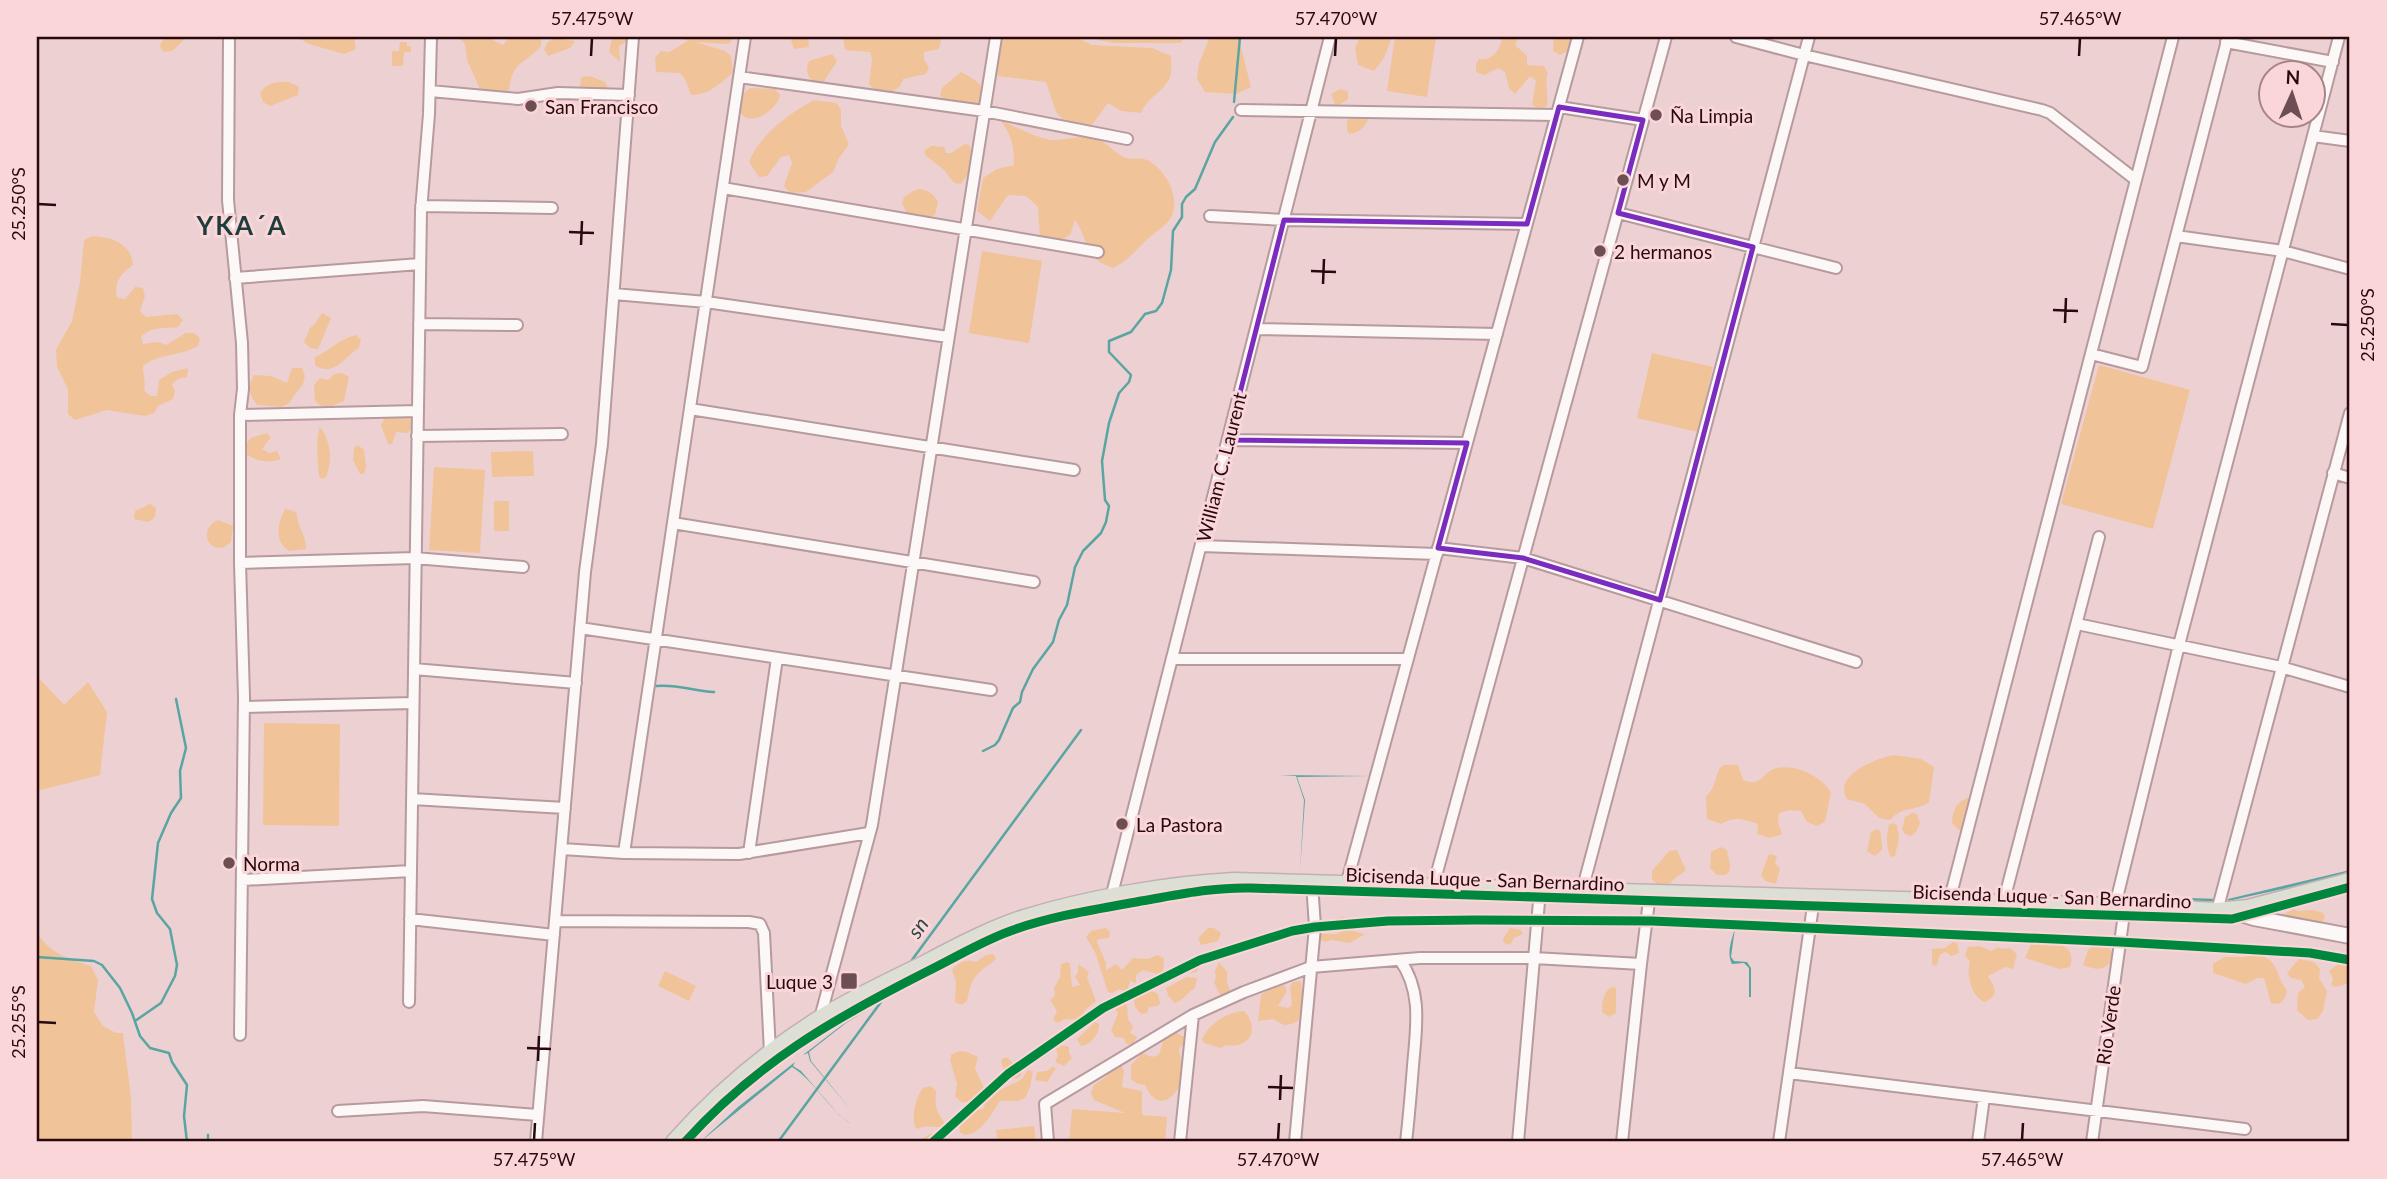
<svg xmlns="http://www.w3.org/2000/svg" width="2387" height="1179" font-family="Lato,sans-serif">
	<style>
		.green { fill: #f1c399 }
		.water { fill: #59a5a2 }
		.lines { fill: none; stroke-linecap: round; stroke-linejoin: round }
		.stream { stroke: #59a5a2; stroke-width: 2.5 }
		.minor-casing { stroke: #b69a9d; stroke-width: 14 }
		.secondary-casing { stroke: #b69a9d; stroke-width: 18 }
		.primary-casing { stroke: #c1b0b2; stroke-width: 19 }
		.minor { stroke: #fcf8f8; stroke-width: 10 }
		.secondary { stroke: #fcf8f8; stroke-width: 14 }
		.primary { stroke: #ddded4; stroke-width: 16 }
		.cycleway-casing { stroke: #fbd6d9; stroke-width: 13 }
		.cycleway { stroke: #00873e; stroke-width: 9 }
		.marked { fill: none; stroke: #7b2cbf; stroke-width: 5; stroke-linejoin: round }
		.ticks { fill: none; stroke: #28090f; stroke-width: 2.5 }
		.poi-dot { fill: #6d4f53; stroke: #fbd6d9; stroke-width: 2.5 }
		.labels { text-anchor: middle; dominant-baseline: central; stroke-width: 6; stroke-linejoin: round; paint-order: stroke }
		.poi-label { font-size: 19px; fill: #28090f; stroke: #fbd6d9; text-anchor: start }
		.street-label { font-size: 19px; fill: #28090f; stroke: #fbd6d9 }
		.water-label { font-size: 21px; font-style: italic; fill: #294948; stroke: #fbd6d9 }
		.district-label { font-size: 26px; font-weight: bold; letter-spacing: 2px; fill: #1b3d3c; stroke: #fbd6d9 }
		.neatline { fill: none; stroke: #28090f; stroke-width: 2.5 }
		.ticks-label { font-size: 18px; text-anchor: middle; fill: #28090f }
	</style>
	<rect width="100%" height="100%" fill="#edd0d2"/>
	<path class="green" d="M165 37H187L172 51 163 52 160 45Z
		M297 37H354L356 49 344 54 309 44Z
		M459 37H494L493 40 503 45 509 37H541V46C523 66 513 60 509 90L503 95 487 94 480 89 467 60 465 44Z
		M612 37H635L619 46 620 62 609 52Z
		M678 37H734L729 44 696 42 725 51 731 56 733 72C721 84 708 95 691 95L685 79 680 73 656 72 655 58 661 51 669 52 688 41Z
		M790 37H808L809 47 794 49Z
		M843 37H942L939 49 924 52V60L929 67 926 74 903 79 900 86 887 96 879 95 869 84 872 60 870 52 845 50Z
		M997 37H1076L1092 45 1152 48 1171 56C1171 64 1173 74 1168 81 1160 94 1148 97 1141 113L1121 111 1108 103 1089 129 1073 130 1056 112 1046 82 998 76 995 43Z
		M1099 37H1184L1181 43H1115L1098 40Z
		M1210 37H1243L1240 43 1251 87 1236 94 1205 92 1197 79 1199 63Z
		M1360 37H1392L1384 58 1374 71 1358 65 1355 48Z
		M1395 37H1436L1427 97 1387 91Z
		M1502 37H1519L1515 45 1527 56V65L1544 66 1548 73C1544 84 1549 94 1547 106L1540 109 1532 105 1536 81 1530 76 1515 94 1509 88 1505 72 1499 68 1484 75 1476 72V64L1479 59C1492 61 1501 50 1502 37Z
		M1554 37H1574C1573 47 1569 51 1560 55L1553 51Z
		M555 38 575 41 570 48 548 56 544 49 548 42Z
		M400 42H407V46H411V52H404L403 66H392V51H399Z
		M832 54 837 61 823 83H815C807 76 805 71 809 61Z
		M961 72C976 80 992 88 978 106L960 110 940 96 942 88Z
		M590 76 605 82 610 92 580 88 581 77Z
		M289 82 299 87 298 95 270 106 263 102 260 94C266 82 276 82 289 82Z
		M750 88 775 89 780 95C778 109 749 131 739 110 737 107 738 102 738 98Z
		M1340 89 1348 91V99L1336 107 1331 94Z
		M814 100 837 103 841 110V126L849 144 839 158 833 172 806 192 790 193 784 186 792 163 789 155 781 157 767 176 759 177 749 162C759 135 790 113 814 100Z
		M1358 111 1369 116C1367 125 1360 133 1350 134L1347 131V121Z
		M1000 120C1014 126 1037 138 1051 140 1066 141 1084 133 1099 140 1109 144 1115 154 1126 158 1133 160 1140 157 1147 160 1165 169 1180 195 1172 215 1168 225 1158 230 1150 237 1135 250 1131 259 1113 268 1081 257 1091 243 1075 220L1070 235 1055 244 1040 240 1038 207 1026 196 1008 195 990 221 977 211 983 178 997 169 1014 165C1014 146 1012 135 1000 120Z
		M965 144 969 145C976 161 971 171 961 184L954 183 944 170 925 155 924 151 931 146 944 147 946 153H951Z
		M918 189C928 190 933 193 938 202L935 215 924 219 907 214 902 203C903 195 911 192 918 189Z
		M92 236C111 237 131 243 133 265 120 275 114 281 117 298L125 299 135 287 143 288 145 296 140 311 146 317 177 314 183 320 178 327C165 329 150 326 141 337L143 344 158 342 166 345 186 333H194L200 338 198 346C181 356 157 354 143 366 143 375 146 381 144 390L150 396H157L159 380 172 372 188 368 187 377 178 379 172 384 175 391 173 399 158 406 154 413 145 416 107 410 75 420 68 414V389L57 367 56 350 72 321 80 282 84 240Z
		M982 251 1042 261 1029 343 969 333Z
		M322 313 331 318 318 349 310 348 304 342 310 328 315 324Z
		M356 335 361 340 359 348C344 357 334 378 315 365V357C331 350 339 339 356 335Z
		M1652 353 1713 367 1698 432 1637 418Z
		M2099 365 2190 390 2153 529 2061 504Z
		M292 368H302L305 376 303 384 288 404 281 407 257 405C249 395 247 386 254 375L271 376 287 383Z
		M342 373 349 377 344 401C332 406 325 411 315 401L314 385 320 378 328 380 334 374Z
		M393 413 410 419 411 427 408 433 396 432 392 444H388L381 425 385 417Z
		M320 427C331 442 333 460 326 477L322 479 319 477C318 462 315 439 320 427Z
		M267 433 271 437 262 449 269 453 277 451 281 459C270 464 254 461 245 453V445L251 438Z
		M358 445 364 450 366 467 364 474H360L353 460 354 448Z
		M533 451 534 476 492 477 491 452Z
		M434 467 485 470 480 553 429 550Z
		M494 501H509V531H494Z
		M150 504 156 508 155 517 149 522 134 519 135 511Z
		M285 509 294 511 297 514C297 527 307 536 306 549L289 551C274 541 277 524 285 509Z
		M218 520 233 526 231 542C213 560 194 531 218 520Z
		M37 676 64 705 88 682 107 712 100 775 37 791V825Z
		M264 723 340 724 339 826 263 825Z
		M1894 755 1921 759 1934 767 1929 802C1916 812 1903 805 1890 820L1879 818 1865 804 1847 799C1832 775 1877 758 1894 755Z
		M1723 765H1738L1743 780C1763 788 1762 771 1777 768 1797 764 1820 776 1831 792L1825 822 1817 826 1807 822 1801 811 1790 810 1779 813 1778 823 1782 834 1770 838 1757 834 1758 824C1744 819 1734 816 1721 824L1707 819 1706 797C1718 785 1714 773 1723 765Z
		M1967 798 1975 799 1976 822 1967 830H1959L1952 823C1953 810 1955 804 1967 798Z
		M1912 813 1917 814 1920 823 1916 832 1911 836 1905 834 1902 829 1905 817Z
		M1893 823 1897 825 1899 838 1895 856 1891 857C1886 848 1886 836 1889 825Z
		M1877 829 1881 832C1879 845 1889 847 1874 856L1867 851 1871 832Z
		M1721 847 1727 850C1728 860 1734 868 1726 875H1717L1710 868 1711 852Z
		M1677 850 1686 870 1672 881 1668 888 1659 886 1652 879V871L1669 851Z
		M1769 854 1777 856 1775 863 1780 868 1776 884 1765 881 1761 875Z
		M1210 888 2233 918 2286 906 2233 920 1251 889C1211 889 1173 896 1135 904 1096 911 1057 917 1020 929 988 939 958 957 929 972 834 1020 759 1062 686 1142H684C723 1102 763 1065 810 1034 866 996 931 969 991 938 1059 909 1138 901 1210 888Z
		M2294 909 2298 911 2313 910 2323 913 2325 917 2321 924 2278 917Z
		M1343 917C1350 921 1358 917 1364 921L1361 924H1342L1333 928 1328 924 1329 920Z
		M1106 928 1110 932 1109 938 1099 939 1097 942 1106 963V970L1116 964 1122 970 1133 958 1147 959 1158 955 1164 958 1163 972 1157 974 1143 970 1136 975V983L1130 981 1127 992 1119 989 1112 993 1108 992 1095 952 1086 937 1091 931Z
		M1208 928H1214L1221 933 1218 941 1201 945 1198 938Z
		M1510 928 1521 930 1523 934 1514 938 1510 945 1504 943 1503 939Z
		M1346 929 1365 934 1350 943 1332 940 1324 942 1319 938 1321 934H1337Z
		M37 933C51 954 68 959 91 966L98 980 94 1012 103 1026 116 1033H123L131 1097 132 1142H37Z
		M2043 940C2059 943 2077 947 2070 967L2060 969 2025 958 2032 942Z
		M1953 942 1957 943 1959 953 1951 956 1946 952C1937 954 1940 959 1936 966L1932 965V949L1945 948Z
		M2096 943 2108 945 2113 954 2112 962C2101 971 2096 970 2083 965L2088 950Z
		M1979 946 1991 951 1998 947 2002 949 2010 948 2017 954 2013 969 2005 967 1988 976C1994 987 2001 994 1985 1002 1971 997 1966 973 1970 962L1965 955 1968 947Z
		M993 954 996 958C992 964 988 965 983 969 971 978 970 988 967 1001L962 1005 955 1002 956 982 952 970C958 962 967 959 976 962L986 955Z
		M2257 954C2281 961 2274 975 2287 990L2285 998 2279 1004 2271 1003 2264 978H2258L2246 984 2213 973V964L2224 957H2244Z
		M2299 959 2314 962 2320 969 2319 978 2327 991 2323 1011 2317 1019 2308 1020 2297 1010 2298 993 2305 987 2301 980 2291 978 2287 973Z
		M1192 960 1199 964 1197 972 1182 974 1179 967Z
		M2343 960 2350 961V983L2335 987 2331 985 2333 979 2329 971Z
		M1067 962 1070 964 1072 987 1080 985 1075 977 1078 972V964L1089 972 1087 977 1096 1001 1085 1010 1080 1020 1065 1019 1058 1023 1053 1020 1057 1011 1050 1000 1055 996 1054 988 1060 977 1061 964Z
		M1219 962 1227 972V982L1230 990 1224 996 1219 993 1214 982 1216 977 1215 971Z
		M665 971 696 986 689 1001 658 986Z
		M1187 977 1197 978 1195 988C1187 992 1184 1001 1174 1003L1168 995 1166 988Z
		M1301 981 1302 991 1306 994C1305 1011 1304 1024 1284 1025L1273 1019 1258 1021 1261 995 1277 984 1285 986 1287 991 1278 1006 1288 1008 1292 1005 1290 987 1293 982Z
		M1611 987 1616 988V1013L1609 1017 1602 1012C1602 1002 1603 993 1611 987Z
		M1150 990 1158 994 1160 1003 1158 1006 1149 1007 1147 1013 1141 1014 1135 1007 1133 995H1143Z
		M1127 1004 1128 1019 1133 1027 1130 1033 1137 1037 1132 1045 1126 1044 1124 1038 1115 1037 1111 1030 1118 1014 1115 1008Z
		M1244 1011C1255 1022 1256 1040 1238 1045 1230 1047 1228 1043 1221 1048L1204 1043 1202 1039C1209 1024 1227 1012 1244 1011Z
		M1095 1022 1099 1024C1100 1034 1090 1045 1081 1046L1077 1039Z
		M1177 1033 1186 1038 1185 1044 1179 1048C1179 1056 1183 1063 1183 1071 1183 1092 1159 1118 1145 1085L1138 1084 1131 1079V1065L1142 1053 1152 1057 1159 1055C1163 1043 1162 1035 1177 1033Z
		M1063 1045 1069 1047V1053L1072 1058 1064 1066 1055 1062 1058 1056 1056 1049Z
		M959 1051 967 1052 978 1057 975 1069 985 1090C982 1102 971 1103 961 1102L955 1096 957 1084 950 1060 951 1055Z
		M1003 1058H1008L1015 1066 1023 1068 1021 1076 1014 1079 1006 1076 1001 1061Z
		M1114 1062 1121 1065 1124 1071 1122 1087 1142 1091V1115L1167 1117 1165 1142H1069L1072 1109 1125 1113 1094 1100 1091 1093 1094 1085 1106 1077Z
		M1052 1067 1056 1068 1047 1082 1035 1080 1037 1072 1047 1071Z
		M1028 1070 1033 1071 1030 1087 1025 1098 1018 1101H1000C991 1114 981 1135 964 1135L960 1132 959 1124C964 1117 973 1109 983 1109 989 1092 1002 1089 1017 1082 1023 1080 1024 1074 1028 1070Z
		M931 1086 936 1091C935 1110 936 1109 945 1124 937 1131 927 1123 918 1129L915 1127C912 1116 915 1098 923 1088Z
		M1034 1126 1036 1142H998L996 1130Z
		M932 1133 936 1138 945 1133 949 1142H917Z"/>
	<path class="water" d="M1279 775 1369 776 1297 777 1305 800 1300 871 1304 800 1296 776Z
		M2350 870 2336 877 2228 901V899Z
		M1735 928 1731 957 1734 961 1747 962 1751 968V997H1749V968L1744 963 1732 964C1726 953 1732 939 1735 928Z
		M895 993 846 1023 809 1052 811 1061 851 1110 810 1061 808 1053 803 1055 846 1022Z
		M795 1062 793 1066 801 1071 839 1115 852 1125C828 1109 815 1081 792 1067L700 1142 738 1107Z"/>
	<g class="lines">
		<path class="stream" d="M1234 102 1240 37
			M656 686C679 684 692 691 714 692
			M983 751 995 745 999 740 1013 708 1020 702 1022 692 1033 669 1053 642 1059 620 1067 605 1075 567 1083 551 1101 533 1106 522 1109 506 1105 500 1102 461 1109 423 1119 393 1129 382 1131 375 1109 352V341L1131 332 1145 314 1156 311 1162 303 1171 270 1173 231 1182 217V204L1186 197 1195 189 1215 142 1233 117
			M2179 899 2212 900
			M37 957 94 961 102 965 120 988 132 1013 140 1036 150 1048 169 1053 172 1062 187 1085 184 1116 187 1142
			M909 964 1081 730
			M135 1021 161 1003 175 976 177 965 170 929 157 913 152 899 158 843 171 813 181 798 180 771 186 748 176 699
			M208 1142V1135
			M778 1142 892 987"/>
		<g class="minor-casing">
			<path id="minor" d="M229 37 228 200 242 343 243 389 240 415V563L244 697 240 1035
				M1736 37 1804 55 2042 110 2050 113 2136 180
				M2226 42 2333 62
				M739 77 984 111 1127 139
				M430 91 518 99 558 93 629 95
				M1559 107 1643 120
				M1241 110 1556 115
				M2313 136 2350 141
				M723 188 1098 252
				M421 206 552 208
				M1618 213 1836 268
				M1210 216 1284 220 1527 224
				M2176 236 2283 251 2350 269
				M235 278 420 264
				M614 294 706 302 948 337
				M419 324 517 325
				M1256 329 1497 334
				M2091 354 2142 367 2228 37
				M690 409 1074 470
				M240 415 418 411
				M417 436 562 434
				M1228 440 1467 443
				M2333 473 2350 478
				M673 523 1034 582
				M1201 546 1437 554
				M1438 548 1523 558 1856 662
				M240 563 415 558 523 567
				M2077 624 2281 667 2350 687
				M580 628 991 690
				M1172 659H1408
				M414 669 576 683
				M244 707 413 703
				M412 799 565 808
				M562 849 624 853 739 854 869 833
				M624 853 745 37
				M749 853 777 658
				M243 880 411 871
				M1346 885 1578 37
				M1433 887 1666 37
				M1582 891 1809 37
				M1111 898 1330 37
				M1949 902 2173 37
				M2003 904 2099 537
				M2115 906 2179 645 2339 37
				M2217 911 2350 413
				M410 919 554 935
				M555 921 749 922 760 924 764 933 770 1052
				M1400 960C1423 992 1416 1029 1413 1066 1411 1091 1409 1117 1406 1142
				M409 1002 421 211 429 114 431 37
				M820 1018 872 825 996 37
				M1789 1073 2245 1129
				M338 1111 423 1106 538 1115
				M536 1142 585 572 602 444 633 37
				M1048 1142 1045 1104 1193 1015
				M1180 1142 1193 1015 1244 992 1311 967 1420 958H1534L1641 964 1650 893
				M1295 1142 1315 927 1312 883
				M1518 1142 1540 890
				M1622 1142 1641 964
				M1779 1142 1814 899
				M1978 1142 1984 1097
				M2092 1142 2125 907"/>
		</g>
		<g class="secondary-casing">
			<path id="secondary" d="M2231 911 2254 918 2350 936"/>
		</g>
		<g class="primary-casing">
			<path id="primary" d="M674 1142C716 1095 765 1053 819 1019 851 999 885 983 918 967 953 949 987 930 1024 918 1086 899 1169 884 1234 881L2115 906 2217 911 2248 908 2350 881"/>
		</g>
		<use href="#minor" class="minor"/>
		<use href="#secondary" class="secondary"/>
		<use href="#primary" class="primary"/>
		<g class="cycleway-casing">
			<path id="cycleway" d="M685 1142C755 1064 833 1019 926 972 955 958 985 939 1016 929 1056 915 1099 909 1141 901 1177 895 1213 887 1251 888L2232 919 2350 887
				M933 1142 1008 1074 1103 1008 1200 960 1292 931 1315 927 1388 921 1476 920 1652 921 2120 942 2310 953 2350 960"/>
		</g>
		<use href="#cycleway" class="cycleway"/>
	</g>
	<path class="marked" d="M1559 107 1643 120 1618 213 1753 247 1660 600 1523 558 1438 548 1467 443 1228 440 1284 220 1527 224Z"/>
	<path class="ticks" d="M591 56 592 38M1335 56 1336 38M2079 56 2080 38M38 204 56 205M569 232 594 233M581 245 582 221M1311 271 1336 272M1323 284 1324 259M2053 310 2078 311M2065 323 2066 298M2331 324 2348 325M38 1022 56 1023M527 1048 551 1049M538 1061 539 1036M1268 1087 1293 1088M1280 1100 1281 1075M534 1140 535 1123M1278 1140 1279 1123M2022 1140 2023 1123"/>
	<g class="poi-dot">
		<circle cx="531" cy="106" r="7"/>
		<circle cx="1656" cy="115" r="7"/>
		<circle cx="1623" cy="180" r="7"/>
		<circle cx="1600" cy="251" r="7"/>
		<circle cx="1122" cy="824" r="7"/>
		<circle cx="229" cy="863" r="7"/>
		<rect x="840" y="972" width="18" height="18" rx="3.5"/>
	</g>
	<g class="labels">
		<g class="poi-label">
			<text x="545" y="106">San Francisco</text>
			<text x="1670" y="115">Ña Limpia</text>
			<text x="1637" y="180">M y M</text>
			<text x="1614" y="251">2 hermanos</text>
			<text x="1136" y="824">La Pastora</text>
			<text x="243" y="863">Norma</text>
			<text x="833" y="981" text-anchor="end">Luque 3</text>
		</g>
		<g class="street-label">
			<text transform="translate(1221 467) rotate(-76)">William C. Laurent</text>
			<text transform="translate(1485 879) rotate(2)">Bicisenda Luque - San Bernardino</text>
			<text transform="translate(2052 896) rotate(2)">Bicisenda Luque - San Bernardino</text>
			<text transform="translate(2108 1025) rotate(-82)">Rio Verde</text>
		</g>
		<g class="water-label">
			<text transform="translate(917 927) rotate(-54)">sn</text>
		</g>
		<g class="district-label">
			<text x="242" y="225">YKA´A</text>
		</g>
	</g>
	<rect width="2387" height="1179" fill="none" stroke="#fbd6d9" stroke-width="77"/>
	<g transform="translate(2292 94) rotate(3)"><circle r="33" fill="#fbd6d9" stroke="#a78488" stroke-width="2"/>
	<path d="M0-5L12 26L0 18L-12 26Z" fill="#6d4f53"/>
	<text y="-10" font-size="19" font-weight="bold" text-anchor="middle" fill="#28090f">N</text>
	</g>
	<rect x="38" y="38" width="2310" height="1102" class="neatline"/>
	<g class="ticks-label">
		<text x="592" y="25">57.475°W</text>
		<text x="1336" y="25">57.470°W</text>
		<text x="2080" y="25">57.465°W</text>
		<text transform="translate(19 204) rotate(-90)" y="6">25.250°S</text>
		<text transform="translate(2368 325) rotate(-90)" y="6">25.250°S</text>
		<text transform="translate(19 1022) rotate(-90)" y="6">25.255°S</text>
		<text x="534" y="1166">57.475°W</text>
		<text x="1278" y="1166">57.470°W</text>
		<text x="2022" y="1166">57.465°W</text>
	</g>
</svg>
